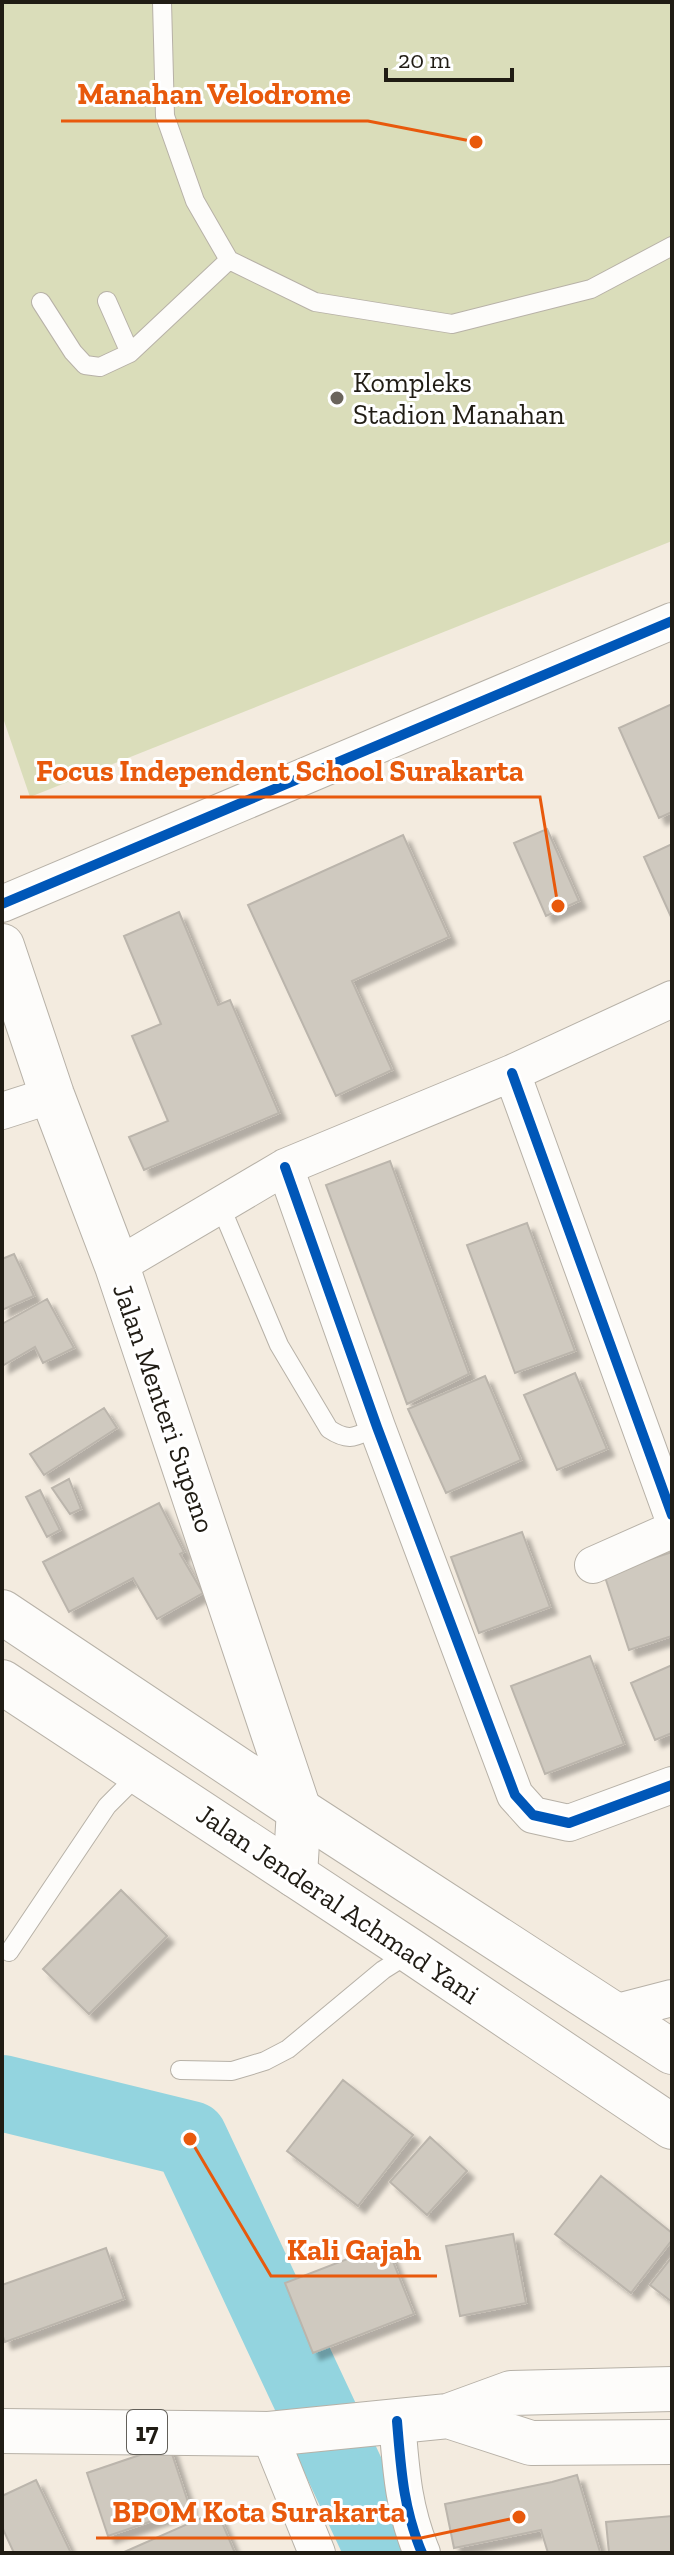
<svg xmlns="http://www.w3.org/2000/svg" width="674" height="2555" font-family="'Zilla Slab',serif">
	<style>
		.green { fill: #daddba }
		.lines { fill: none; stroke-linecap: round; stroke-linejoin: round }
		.river { stroke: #93d4df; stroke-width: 76 }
		.building { fill: #cfc9bf; stroke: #bbb5ac; stroke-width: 2; filter: url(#shadow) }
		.lane-casing { stroke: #b7b1a7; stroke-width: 20 }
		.street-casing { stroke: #b7b1a7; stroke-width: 38 }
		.secondary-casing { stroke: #b7b1a7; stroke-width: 46 }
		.primary-casing { stroke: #b7b1a7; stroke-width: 46 }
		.highway-casing { stroke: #b7b1a7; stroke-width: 46 }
		.lane { stroke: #fdfcfa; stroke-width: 18 }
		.street { stroke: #fdfcfa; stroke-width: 36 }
		.secondary { stroke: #fdfcfa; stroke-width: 44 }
		.primary { stroke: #fdfcfa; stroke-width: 44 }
		.highway { stroke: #fdfcfa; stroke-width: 44 }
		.cycleway-casing { stroke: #fff; stroke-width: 15 }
		.cycleway { stroke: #0057b8; stroke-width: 10 }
		.poi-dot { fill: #6a645b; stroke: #fff; stroke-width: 3 }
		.labels { text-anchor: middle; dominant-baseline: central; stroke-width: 6; stroke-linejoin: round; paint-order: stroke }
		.shield { fill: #fff; stroke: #63605a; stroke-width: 2 }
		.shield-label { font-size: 26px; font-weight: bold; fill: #201c14 }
		.poi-label { font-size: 28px; fill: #201c14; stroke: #fff; text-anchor: start }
		.street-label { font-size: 28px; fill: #201c14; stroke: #fff }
		.leader { fill: none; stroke: #e8590c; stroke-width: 3 }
		.callout-dot { fill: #e8590c; stroke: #fff; stroke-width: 3 }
		.callout-label { font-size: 30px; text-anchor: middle; font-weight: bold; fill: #e8590c; stroke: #fff; stroke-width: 6; stroke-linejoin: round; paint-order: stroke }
	</style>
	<defs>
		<filter id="shadow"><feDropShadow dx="7" dy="7" stdDeviation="2" flood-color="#0004"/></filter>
	</defs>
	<rect width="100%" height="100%" fill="#f3ebdf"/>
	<path class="green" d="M2 2H672V541L30 797 2 715Z"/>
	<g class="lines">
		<path class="river" d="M2 2093 190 2139 384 2553"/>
	</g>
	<path class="building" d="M672 704V812L659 818 619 728Z
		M547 829 579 901 546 916 514 843Z
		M403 835 449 937 352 981 392 1070 336 1096 248 905Z
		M672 844V919L644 857Z
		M179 912 218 1005 230 1000 279 1113 144 1170 129 1137 168 1121 132 1036 161 1024 124 936Z
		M390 1161 469 1374 407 1404 326 1185Z
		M527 1223 575 1351 515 1373 467 1245Z
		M14 1254 34 1296 2 1310V1259Z
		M47 1299 74 1348 43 1363 35 1347 2 1366V1324Z
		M575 1373 607 1449 557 1470 524 1395Z
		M485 1376 521 1460 446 1493 408 1409Z
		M104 1408 117 1428 44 1475 30 1454Z
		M69 1479 81 1509 70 1514 52 1488Z
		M40 1490 60 1530 47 1537 26 1497Z
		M159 1503 184 1552 180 1554 203 1593 157 1619 133 1578 69 1612 43 1562Z
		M522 1532 550 1607 479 1633 451 1557Z
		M672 1552V1636L629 1650 604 1574Z
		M590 1656 624 1744 545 1774 511 1686Z
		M672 1665V1733L655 1740 631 1683Z
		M121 1890 167 1936 89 2014 43 1969Z
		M343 2080 413 2135 358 2206 287 2151Z
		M430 2137 467 2171 427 2215 390 2182Z
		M601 2176 672 2233V2240L631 2293 555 2234Z
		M513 2234 526 2303 460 2316 446 2246Z
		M386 2244 414 2314 313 2353 285 2283Z
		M106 2248 124 2299 5 2342 2 2334V2285Z
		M672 2257V2302L650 2285Z
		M169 2445 190 2508 108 2536 87 2473Z
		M577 2475 600 2552 548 2553 541 2530 454 2548 445 2504 552 2482Z
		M36 2480 71 2553H14L2 2527V2496Z
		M217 2511 235 2553H122Z
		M672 2516V2553H609L606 2522Z"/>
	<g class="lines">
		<g class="lane-casing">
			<path id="lane" d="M162 2 165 116 195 201 229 260 315 302 452 324 591 289 672 246
				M107 301 130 353
				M41 302 73 352 85 365 100 367 130 353 229 260
				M220 1205 279 1345 329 1429C350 1443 356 1436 377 1427
				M9 1952 107 1806 140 1773
				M180 2070 232 2071 265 2061 288 2049 383 1970 410 1953"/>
		</g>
		<g class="street-casing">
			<path id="street" d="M2 904 672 621
				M512 1073 672 1515
				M2 1111 52 1095
				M285 1167 377 1427 515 1795 533 1815 569 1823 672 1785
				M117 1266 285 1167 512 1073 672 999
				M593 1565 672 1530
				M614 2013 672 1998
				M397 2421C401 2469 403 2508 422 2553
				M269 2434 317 2553"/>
		</g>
		<g class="secondary-casing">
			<path id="secondary" d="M2 946 52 1095 117 1266 299 1810 295 1875"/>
		</g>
		<g class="primary-casing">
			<path id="primary" d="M2 1612 299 1810 672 2052
				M2 1682 412 1952 672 2127"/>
		</g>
		<g class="highway-casing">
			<path id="highway" d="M448 2416 531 2443 672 2442
				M2 2431 269 2434 448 2416 511 2393 672 2389"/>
		</g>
		<use href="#lane" class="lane"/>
		<use href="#street" class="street"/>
		<use href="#secondary" class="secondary"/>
		<use href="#primary" class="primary"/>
		<use href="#highway" class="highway"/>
		<g class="cycleway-casing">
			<path id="cycleway" d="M2 904 672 621
				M512 1073 672 1515
				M285 1167 377 1427 515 1795 533 1815 569 1823 672 1785
				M397 2421C401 2469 403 2508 422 2553"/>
		</g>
		<use href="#cycleway" class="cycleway"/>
	</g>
	<circle class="poi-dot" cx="337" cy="398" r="8"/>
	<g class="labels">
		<rect class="shield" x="127" y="2410" width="40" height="44" rx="6"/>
		<g class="shield-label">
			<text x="147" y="2432">17</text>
		</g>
		<g class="poi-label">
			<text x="353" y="382">Kompleks<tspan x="353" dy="32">Stadion Manahan</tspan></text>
		</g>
		<g class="street-label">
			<text transform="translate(164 1408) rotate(71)">Jalan Menteri Supeno</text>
			<text transform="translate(338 1904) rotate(34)">Jalan Jenderal Achmad Yani</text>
		</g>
	</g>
	<path class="leader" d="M476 142L368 121H61M558 906L540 797H20M190 2139L271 2276H437M519 2517L421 2538H96"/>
	<g class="callout-dot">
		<circle cx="476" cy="142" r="8"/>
		<circle cx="558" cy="906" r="8"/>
		<circle cx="190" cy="2139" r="8"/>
		<circle cx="519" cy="2517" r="8"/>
	</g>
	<g class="callout-label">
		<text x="214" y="104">Manahan Velodrome</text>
		<text x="280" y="781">Focus Independent School Surakarta</text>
		<text x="354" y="2260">Kali Gajah</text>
		<text x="259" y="2522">BPOM Kota Surakarta</text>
	</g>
	<rect width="674" height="2555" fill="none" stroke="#201c14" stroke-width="8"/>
	<path d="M386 68v12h126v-12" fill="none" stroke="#201c14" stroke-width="4"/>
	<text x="398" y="68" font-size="24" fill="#201c14" stroke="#ffffff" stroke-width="6" paint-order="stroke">20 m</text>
</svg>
